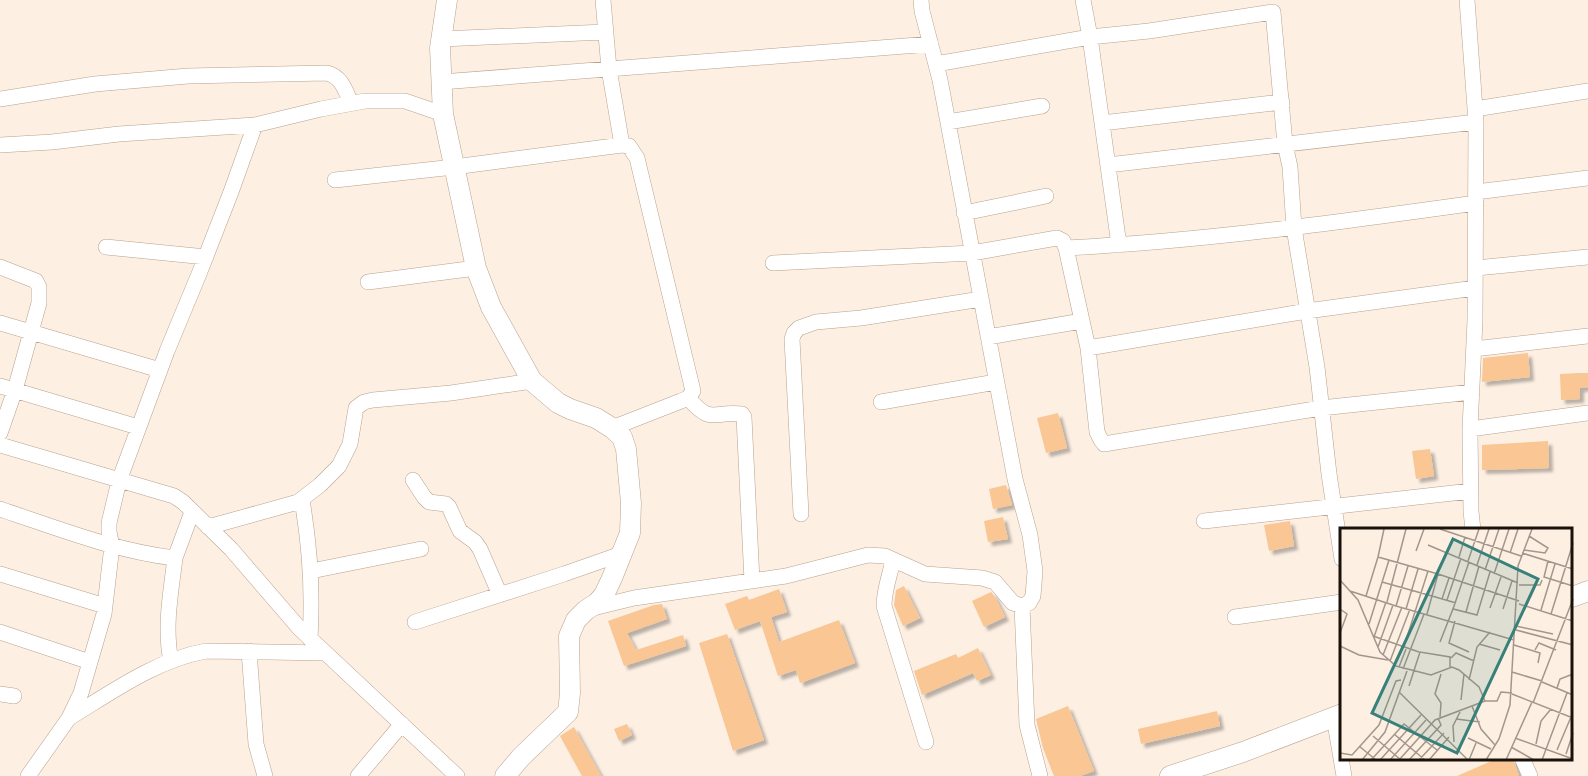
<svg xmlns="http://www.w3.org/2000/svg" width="1588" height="776" font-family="'Times New Roman',serif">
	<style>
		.building { fill: #f9c694; filter: url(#shadow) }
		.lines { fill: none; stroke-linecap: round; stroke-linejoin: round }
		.minor-casing { stroke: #b8a28e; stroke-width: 16 }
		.major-casing { stroke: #b8a28e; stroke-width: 21 }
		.minor { stroke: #fff; stroke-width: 15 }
		.major { stroke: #fff; stroke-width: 20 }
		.inset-road { fill: none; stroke: #a2978c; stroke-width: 1.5 }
		.view { fill: #38807a; fill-opacity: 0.15; stroke: #38807a; stroke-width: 3 }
		.inset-edge { fill: none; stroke: #1a120a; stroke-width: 3 }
	</style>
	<defs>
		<filter id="shadow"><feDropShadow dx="4" dy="4" stdDeviation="1.5" flood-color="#0004"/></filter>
	</defs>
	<rect width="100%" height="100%" fill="#fdefe2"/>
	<path class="building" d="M1528 353 1530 377 1482 382 1483 358Z
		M1579 373H1588V387L1580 388V399L1561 400 1560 374Z
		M1058 413 1067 448 1046 453 1037 418Z
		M1548 441 1549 468 1482 470V445Z
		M1430 449 1434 476 1416 479 1412 451Z
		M1006 485 1012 505 993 509 989 489Z
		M1003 517 1008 539 988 542 984 521Z
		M1290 521 1294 546 1269 551 1264 525Z
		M904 586 920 618 903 626 894 605 896 590Z
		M779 589 787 612 771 617 779 642 839 620 855 663 800 683 796 670 778 676 760 621 735 630 725 604 747 596 749 600Z
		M991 592 995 597 1005 617 984 627 972 601Z
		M662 604 667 619 627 633 636 650 683 635 686 646 624 666 608 621 654 605Z
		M727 634 764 740 733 751 699 643Z
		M978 648 991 675 977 681 973 673 922 695 914 671 956 654 958 658Z
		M1068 706 1094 771 1080 776H1054L1043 748 1036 719Z
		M1217 711 1220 726 1141 744 1138 729Z
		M627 724 632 735 619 741 614 729Z
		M574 727 601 776H582L560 736Z
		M1496 759H1513L1519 776H1457Z"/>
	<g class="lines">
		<g class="minor-casing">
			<path id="minor" d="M603 0 609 69 622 145
				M921 0 922 11 940 80 1015 479 1030 535 1035 571 1033 596 1029 603 1022 606 1027 725 1040 776
				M1083 0 1090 37 1149 31 1273 12 1285 144 1290 167 1294 228 1317 367 1329 474 1342 559
				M1467 0 1476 122 1475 320 1470 429 1471 511 1473 530
				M441 39 605 32
				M936 64 1090 37 1119 245
				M441 82 931 44
				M0 99 95 84 188 76 327 73C342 77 345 90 351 103
				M1475 109 1588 91
				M948 122 1042 106
				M1102 123 1282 102
				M0 145 52 142 119 134 255 125 321 109 365 101H405L443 114
				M1108 165 1476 122
				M335 180 454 167 622 145 629 146 637 158 693 391 688 398 681 401 612 428
				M1476 192 1588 178
				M964 213 1046 196
				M106 247 206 257
				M1066 248C1204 241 1340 222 1476 203
				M773 263 972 253 1057 238 1063 241 1066 248 1088 348 1097 432 1101 440 1104 444 1321 408 1472 392
				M0 267 36 281 39 287V303L15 390 0 433
				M1476 268 1588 257
				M368 282 476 268
				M0 323 160 370
				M988 337 1082 321
				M1088 348 1307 311 1475 288
				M1474 349 1588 336
				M0 386 138 427
				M688 398C712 425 711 411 742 414L744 417 752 581
				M881 402 996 382
				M1470 429 1588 413
				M0 445 174 496 183 502 231 549 300 629 457 776
				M413 480 424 497 429 502 446 504 449 507 460 531 475 542 480 549 500 595
				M302 500C310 547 313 591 310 639
				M0 509C57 528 115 551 175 558L192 512
				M801 514 792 339 794 333 799 328 816 322 861 318 981 299
				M1204 521 1471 491
				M208 527 298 502 320 485 339 466 350 444 356 408 364 402 373 400 451 393 532 381
				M893 560C890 575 884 590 884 606L926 742
				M311 571 421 549
				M0 574 105 606
				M589 609 634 598 786 576 868 555 885 556 925 574 982 578 995 582 1013 603 1022 606
				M1235 617 1342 602
				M415 622 564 574 621 554
				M0 632 90 662
				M249 651 256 744 265 776
				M171 661C164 627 171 592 175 558
				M0 694 14 696
				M1334 717 1344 776
				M69 718C112 692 156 660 206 651L325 653
				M1523 760 1530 776
				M28 776 69 718 81 693 104 614 112 546 109 532V523L119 481 167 351 199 274 231 192 255 125
				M358 776 402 724"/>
		</g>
		<g class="major-casing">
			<path id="major" d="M447 0 440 48 443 114 476 268 491 307 532 381 558 403 570 409 596 418 612 428 622 437 626 449 631 503 630 533 612 578 604 595 597 603 586 610 576 620 569 636 570 693 568 712 521 757 505 776
				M1572 597 1588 591
				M1170 776 1243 752 1342 714"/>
		</g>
		<use href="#minor" class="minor"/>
		<use href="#major" class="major"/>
	</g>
	<g transform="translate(1340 528)">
		<rect width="232" height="232" fill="#fdefe2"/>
		<path class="inset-road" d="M100 1 181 28M88 17 178 55M184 22 205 25 208 20 189 8M76 23 84 1M170 25 178 1M182 25 233 41M38 29 44 1M119 29 125 9M128 33 139 1M208 33 204 49 233 58M137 37 149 1M68 38 56 78 174 112M145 42 159 1M154 46 169 1M0 52 18 72 40 124 56 138 91 147 112 139 119 142 139 159 145 173H157L161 164 172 165M42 54 92 68 98 46 179 73M179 57H200L202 52M10 63 56 78M26 68 38 29 98 46M102 71 109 50M107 72 121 30M47 74 66 1M179 76 233 93M150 80 161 49M0 81 7 86 0 105M66 81 78 41M113 81 129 34M163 81 172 53M201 82 215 36M126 84 139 38M87 86 92 68 116 75M211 86 233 15M115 93 109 115 129 124M29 96 49 32M176 98 213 106M176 102 233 117M33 108 79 124M34 109 46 74M67 109 88 43M100 114 113 81 137 87 150 44M139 116 160 122M174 117 200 125 198 135M0 118 19 127 48 132M38 119 53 77M195 122 199 115 216 122M43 127 62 79M111 130 116 125 134 133M50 133 70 81M59 139 66 121M63 141 84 86M172 144 202 153M129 152 137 119 150 104M202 154 233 167M69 158 80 124 110 129V139M217 160 220 151 233 146M59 164 128 232M172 166 233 190M121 172 124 146M193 175 233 71M132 178 141 201 155 217M100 189 101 175 95 166 101 146M116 191 140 194M54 206 85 232M33 208 61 232M128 210 151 221M175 210 233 231M114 214 113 198 120 184M196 216 201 193 211 181M19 218 36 232M171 219 194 232M217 222 231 189M0 225 12 227 39 197 56 153 61 152M226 226 233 205M22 232 45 204 67 143M31 232 64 196 97 222M40 232 81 187M50 232 86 192M59 232 95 192 145 173M69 232 101 197 98 190M79 232 104 205M89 232 109 209M129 232 136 215M146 232 159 211 170 177 178 38 192 1M166 232 192 174M202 232 227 165"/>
		<path class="view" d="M113 11 198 51 117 225 32 185Z"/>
		<rect width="232" height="232" class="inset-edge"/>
	</g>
</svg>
